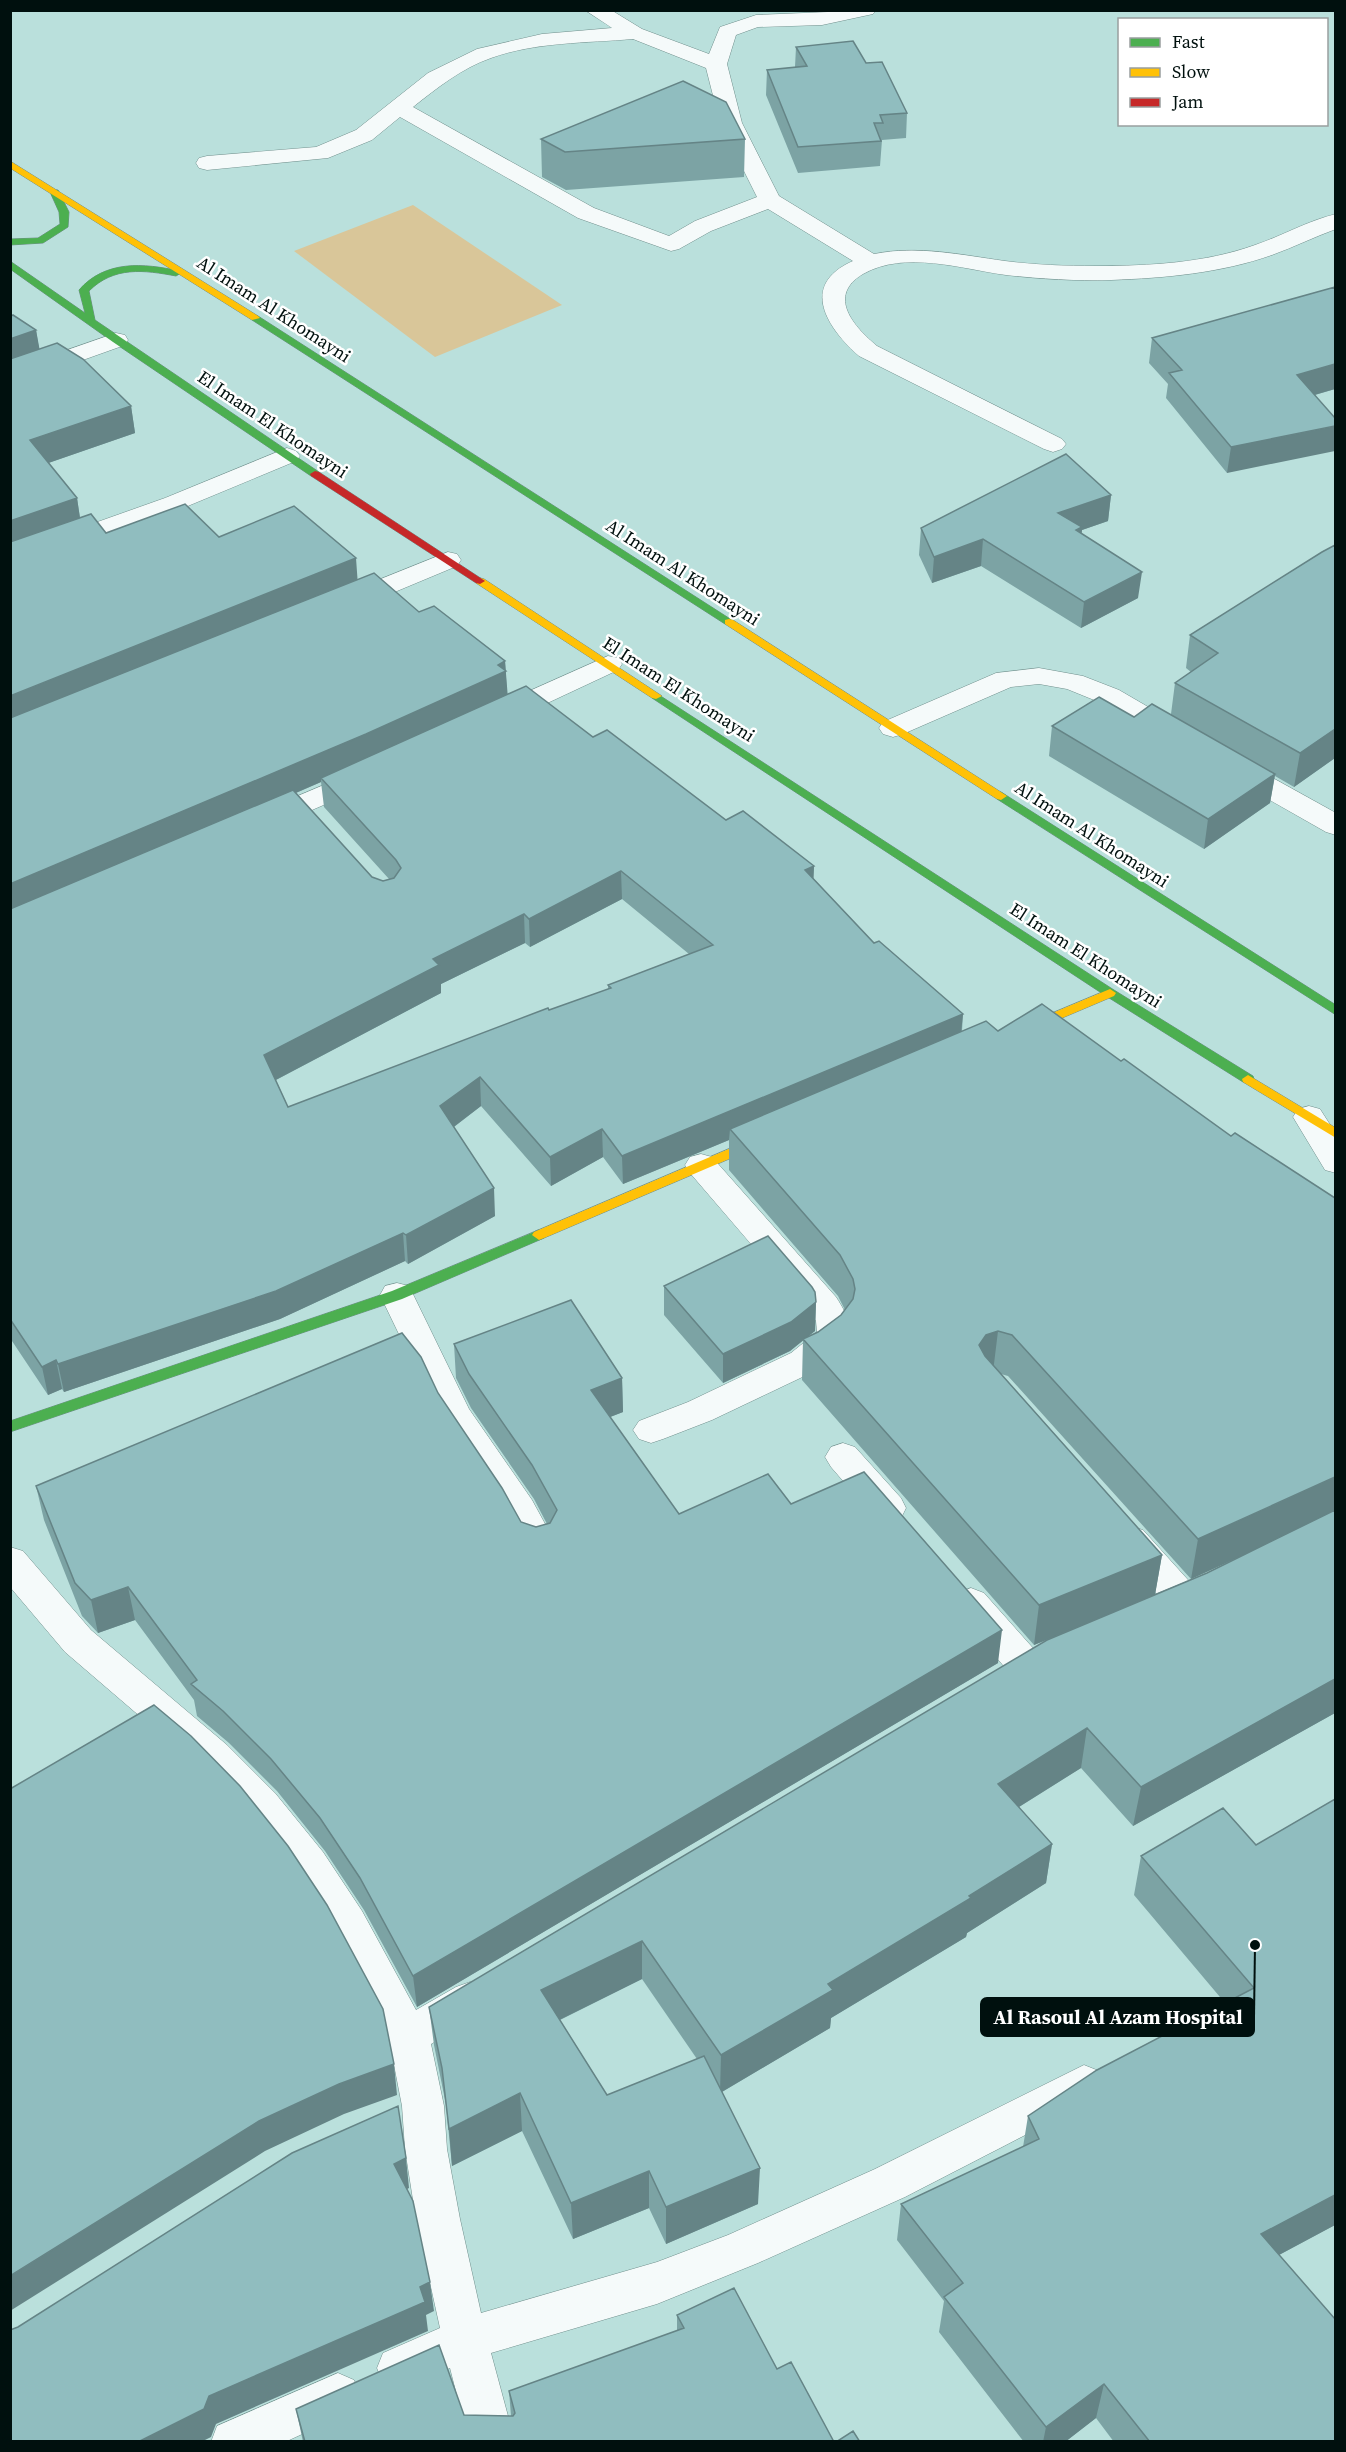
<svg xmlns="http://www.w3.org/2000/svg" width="1346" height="2452" font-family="'Source Serif 4',serif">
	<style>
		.green { fill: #d9c699 }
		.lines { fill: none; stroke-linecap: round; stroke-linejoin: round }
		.lane-casing { stroke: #708f8c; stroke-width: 1 }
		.street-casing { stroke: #708f8c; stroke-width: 1 }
		.fast-casing { stroke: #708f8c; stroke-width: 1 }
		.slow-casing { stroke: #708f8c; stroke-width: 1 }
		.jam-casing { stroke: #708f8c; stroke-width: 1 }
		.lane { fill: #f5fafa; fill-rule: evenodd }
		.street { fill: #f5fafa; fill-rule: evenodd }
		.fast { fill: #4caf50; fill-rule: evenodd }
		.slow { fill: #ffc107; fill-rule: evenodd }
		.jam { fill: #c62828; fill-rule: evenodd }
		.wall { fill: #7ca3a4; fill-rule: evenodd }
		.shaded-wall { fill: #658486 }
		.building { fill: #90bdbf; stroke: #658486; stroke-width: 1.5; fill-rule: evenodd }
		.labels { text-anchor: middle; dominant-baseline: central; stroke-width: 5; stroke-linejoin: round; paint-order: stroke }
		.street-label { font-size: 18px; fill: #00100e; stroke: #fff }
		.leader { fill: none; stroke: #00100e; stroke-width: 2 }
		.callout-dot { fill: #00100e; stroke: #fff; stroke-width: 2 }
		.callout { fill: #00100e; stroke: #00100e; stroke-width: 2 }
		.callout-label { font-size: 20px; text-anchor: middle; font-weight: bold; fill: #fff }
	</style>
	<rect width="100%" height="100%" fill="#bae0dc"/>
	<path class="green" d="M413 205 562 305 435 357 294 251Z"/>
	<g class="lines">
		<g class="lane-casing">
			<path id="lane" d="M585 10H611L642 29 709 54 720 27 756 15 876 10 873 14 822 25 758 27 736 35 727 64 742 123 779 196 874 254C918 245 961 255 1005 261 1035 265 1066 266 1096 266 1149 266 1205 263 1255 245 1282 236 1307 221 1336 214V229C1314 237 1294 247 1272 255 1221 273 1165 278 1111 280 1076 281 1041 279 1006 275 962 269 905 250 863 274 826 296 854 327 877 346L1062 439 1066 444 1062 449 1053 452 1044 449 859 356C828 329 798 285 853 261L768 209 711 231 679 249 671 251 578 218 400 117 372 140 328 158 207 170 199 168 196 163 199 158 207 156 316 147 356 130 428 73 477 49 542 34 612 28ZM633 39 706 68 720 123 757 197 695 221 669 236 594 208 413 107C437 88 462 68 491 58 535 42 587 43 633 39Z
				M1039 668 1083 676 1119 690 1186 729 1190 735 1186 741 1176 744 1166 741 1099 702 1067 689 1039 684 1011 687 903 734 893 737 883 734 879 728 883 722 996 673Z
				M1234 759 1244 762 1336 813V835L1326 832 1224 774 1220 768 1224 762Z"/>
		</g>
		<g class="street-casing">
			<path id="street" d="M116 333 125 335 128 340 125 345 10 386V370Z
				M287 448 296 451 300 456 296 461 183 508 10 570V553L165 498Z
				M448 552 457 554 461 560 457 566 354 609 345 611 336 609 332 603 336 597Z
				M608 656 618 658 622 664 618 670 509 721 499 723 489 721 485 715 489 709Z
				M364 768 374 771 378 777 374 783 273 827 263 830 253 827 249 821 253 815Z
				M1309 1106 1320 1109 1336 1134V1173L1325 1170 1293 1117 1298 1109Z
				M701 1154 712 1157 836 1297C861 1335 852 1347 815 1371L712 1420 663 1439 651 1443 639 1439 633 1430 639 1421 688 1402 791 1353 817 1332 816 1321 812 1315 690 1173 685 1165 690 1157Z
				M397 1283 409 1286 469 1409 532 1500 556 1544 551 1554 538 1558 525 1554 506 1520 443 1425 380 1295 385 1286Z
				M843 1443 855 1447 901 1498 906 1508 901 1518 888 1522 875 1518 831 1467 825 1457 831 1447Z
				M1130 1526 1143 1530 1198 1591 1203 1601 1198 1611 1185 1616 1172 1611 1117 1550 1112 1540 1117 1530Z
				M10 1547 23 1551 91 1630 227 1745 275 1793 323 1852 362 1911 416 2010 456 1987 470 1982 484 1987 490 2000 484 2013 431 2044 444 2106 447 2149 460 2219 481 2313 657 2262 728 2235 875 2169 1084 2065 1099 2071 1105 2084 1099 2097 905 2197 758 2263 657 2304 491 2353 515 2442H469L450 2368 399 2390 383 2383 377 2368 383 2353 440 2328 416 2219 405 2149 402 2106 389 2039 334 1935 295 1876 247 1817 199 1767 65 1652 10 1587Z
				M971 1588 984 1593 1040 1656 1046 1667 1040 1678 1027 1682 1014 1678 958 1613 953 1603 958 1593Z
				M338 2373 354 2380 360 2395 354 2410 285 2442H211L217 2426Z"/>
		</g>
		<g class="fast-casing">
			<path id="fast" d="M52 190H58L69 212 68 227 43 243 10 245V239L38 238 60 224 59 212 50 192Z
				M10 261 85 313 79 290C105 260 144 263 179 271L181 273 176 276C144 270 114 266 89 291L95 320 319 472V476H311L113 342 10 269Z
				M255 315 258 316 735 622 733 624H725L252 320V316Z
				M656 693 1114 990 1253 1076 1254 1079 1253 1082H1243L1106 996 652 698 650 696Z
				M1001 792 1336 1005V1015L997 799 995 796Z
				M539 1230 546 1235 544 1238 402 1299 10 1432V1421L392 1291Z"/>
		</g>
		<g class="slow-casing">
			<path id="slow" d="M10 161 258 316 260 318 252 320 10 168Z
				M480 578 484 579 662 696 656 699 652 698 476 583V579Z
				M729 619 733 620 1007 796 1001 800 997 799 725 624V620Z
				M1110 989 1116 993 1114 996 1022 1035 1018 1036 1012 1032 1014 1029Z
				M1248 1075 1336 1128V1138L1243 1082 1242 1079Z
				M771 1131 778 1136 776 1139 544 1238 539 1240 532 1235 534 1232Z"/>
		</g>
		<g class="jam-casing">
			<path id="jam" d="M315 471 319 472 485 581 480 584 476 583 311 476 310 474Z"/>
		</g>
		<use href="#lane" class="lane"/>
		<use href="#street" class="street"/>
		<use href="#fast" class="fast"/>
		<use href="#slow" class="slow"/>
		<use href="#jam" class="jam"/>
	</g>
	<path class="wall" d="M796 47 866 63 907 113 906 138 882 140 880 166 798 173 766 95 767 70 795 67Z
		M541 139H745L744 177 566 190 542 177Z
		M1335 287V389L1315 395 1227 473 1166 398 1168 384 1149 363 1152 338Z
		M10 317 36 330 39 349 131 406 135 433 48 463 77 498 80 518 106 533 219 537 358 580 419 612 505 661 507 694 593 737 726 820 814 866 813 878 874 943 963 1014 962 1031 1335 1713 1133 1826 1081 1768 1019 1807 1052 1844 1046 1883 967 1933 966 1937 831 2018 830 2028 722 2092 758 2204 666 2244 649 2208 573 2239 522 2131 452 2166 446 2105 434 2045 429 2007 1049 1639 1034 1645 802 1380 803 1340 790 1351 723 1383 664 1315V1286L816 1302 815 1331 807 1337 818 1332 841 1315 845 1310 838 1296 729 1170V1140L623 1184 603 1157 551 1186 481 1106 454 1127 495 1216 408 1264 405 1261 280 1319 64 1392 62 1389 48 1395 10 1338ZM321 782 324 807 389 879 383 881 372 877 296 793ZM622 899 689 954 608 985V989L549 1010 288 1107 276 1080 441 993V984L525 943 530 947ZM1001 1374 1008 1376 1191 1579 1237 1558 1207 1573 1155 1594 1162 1555ZM642 1979 697 2059 607 2095 560 2020Z
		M1111 495 1108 521 1082 530 1081 534 1138 598 1081 628 981 566 932 583 919 555 921 528Z
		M1322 552 1335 758 1294 787 1275 776 1270 803 1204 849 1049 756 1052 726 1134 717 1171 714 1175 683 1191 672 1186 668 1190 635Z
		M454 1344 622 1378 623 1412 610 1417 679 1514 791 1504 998 1663 417 2007 364 1910 325 1851 277 1791 229 1743 197 1716 194 1700 135 1620 98 1633 82 1616 44 1520 36 1486 438 1393 521 1522 536 1527 547 1524 534 1499 471 1408 456 1378Z
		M1335 1799V2225L1279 2255 1335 2442H1114L1096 2418 1065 2442H1024L939 2332 944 2301 897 2240 901 2204 1023 2147 1028 2116 1225 2003 1134 1895 1141 1856 1256 1845Z
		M677 2315 777 2369 834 2442H303L296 2409 464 2415 511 2416 509 2391 677 2331Z"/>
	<path class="shaded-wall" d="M36 330 41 357 10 368V339Z
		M1335 364V389L1293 401 1297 375Z
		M131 406 135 433 34 468 30 440Z
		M1335 426V451L1227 473 1231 447Z
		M1111 495 1108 521 1082 530 1079 554 1058 513Z
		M77 498 81 525 10 550V521Z
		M983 539 981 566 932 583 934 557Z
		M356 558 358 586 10 726V696Z
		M1142 572 1138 598 1081 628 1084 602Z
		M505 661 508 699 321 778V782L10 915V884Z
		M1335 729V758L1294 787 1300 753Z
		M1275 774 1270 803 1204 849 1208 819Z
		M814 866 813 894 805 870Z
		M621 871 622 899 530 947 529 919Z
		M524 914 525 943 441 984V993L268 1084 264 1055 433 959Z
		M963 1014 960 1043 730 1129 729 1140 623 1184 622 1156Z
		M480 1077 481 1106 443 1135 440 1106Z
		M602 1129 603 1157 551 1186 550 1157Z
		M494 1188 495 1216 408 1264 406 1235Z
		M403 1233 405 1261 280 1319 64 1392 58 1364Z
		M816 1302 815 1331 790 1351 723 1383V1354Z
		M998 1331 993 1372 975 1386 979 1345 986 1335Z
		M56 1360 62 1389 48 1395 42 1367Z
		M622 1378 623 1412 592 1424 591 1390Z
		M1335 1477V1513L1191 1579 1198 1539Z
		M1162 1555 1155 1595 1034 1645 1039 1605Z
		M128 1587 135 1620 98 1633 91 1600Z
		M1002 1630 998 1663 417 2007 413 1976Z
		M1335 1679V1713L1133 1826 1141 1787Z
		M1087 1728 1081 1768 993 1823 998 1784Z
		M1052 1844 1046 1883 967 1933 966 1937 831 2018 830 2028 720 2093 721 2055 828 1984Z
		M642 1941V1979L543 2028 541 1990Z
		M394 2064 397 2095 344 2114 265 2151 10 2311V2276L259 2121 339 2084Z
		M520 2093 522 2131 452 2166 449 2129Z
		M406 2158 409 2188 398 2194 394 2164Z
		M760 2168 758 2204 666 2244V2207Z
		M649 2171V2208L573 2239 571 2203Z
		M1335 2195V2225L1251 2270 1261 2234Z
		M430 2282 434 2311 426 2315 428 2331 216 2424 211 2437 201 2442H138L209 2396Z
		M1104 2384 1096 2418 1065 2442H1043L1046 2427Z"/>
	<path class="building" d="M853 41 866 63 882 62 907 113 880 115 883 123H874L881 141 798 147 767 70 807 66 796 47Z
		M683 81 726 102 745 139 565 152 541 139Z
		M1335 287V364L1297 375 1335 418V426L1231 447 1169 373 1182 370 1152 338Z
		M13 315 36 330 10 339V317Z
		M57 343 83 359 131 406 30 440 77 498 10 521V359Z
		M1066 454 1111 495 1058 513 1082 527 1076 530 1142 572 1084 602 983 539 934 557 921 528Z
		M185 504 219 537 294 506 356 558 10 696V542L91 514 106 533Z
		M1335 545V729L1300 753 1175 683 1218 653 1190 635 1322 552Z
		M374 573 419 612 434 606 505 661 498 665 506 671 366 734 10 884V718Z
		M526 686 593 737 607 730 726 820 743 811 814 866 805 870 874 943 879 941 963 1014 622 1156 602 1129 550 1157 480 1077 440 1106 494 1188 406 1235 403 1233 276 1291 58 1364 56 1360 42 1367 10 1319V909L293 790 372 877 383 881 394 878 401 868 396 860 321 778ZM621 871 713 945 608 985 611 988 549 1010 548 1008 288 1107 264 1055 439 965 433 959 524 914 529 919Z
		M1099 697 1134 717 1152 704 1275 774 1208 819 1052 726Z
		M1042 1004 1121 1061 1124 1059 1231 1136 1235 1133 1335 1198V1477L1198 1539 1012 1335 998 1331 986 1335 979 1345 985 1356 1162 1555 1039 1605 803 1339 818 1332 841 1315 853 1299 855 1289 853 1279 840 1255 730 1129 986 1021 998 1031Z
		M768 1236 812 1287 815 1292 816 1302 791 1322 723 1354 664 1286Z
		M571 1300 622 1378 591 1390 679 1514 768 1474 791 1504 864 1472 1002 1630 413 1976 360 1878 320 1818 271 1759 223 1711 191 1684 197 1680 128 1587 91 1600 75 1583 36 1486 402 1333 421 1357 438 1393 502 1488 521 1522 536 1527 550 1523 557 1510 532 1465 469 1374 454 1344Z
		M1335 1510V1679L1141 1787 1087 1728 998 1784 1052 1844 969 1896 971 1898 828 1984 833 1990 721 2055 642 1941 541 1990 607 2095 704 2056 760 2168 666 2207 649 2171 571 2203 520 2093 449 2129 442 2068 429 2007 1047 1640 1207 1573Z
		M154 1705 191 1736 240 1786 288 1846 327 1905 383 2009 394 2064 339 2084 259 2121 10 2276V1789Z
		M1335 1799V2195L1261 2234 1335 2319V2442H1150L1104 2384 1046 2427 944 2297 963 2283 901 2204 1039 2139 1028 2116 1097 2070 1254 1988 1141 1856 1223 1808 1256 1845Z
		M398 2106 406 2158 394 2164 413 2201 430 2282 420 2287 425 2302 209 2396 204 2409 138 2442H10V2330L18 2327 292 2153Z
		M734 2288 777 2369 791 2362 834 2442H305L296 2409 439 2345 464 2415 513 2416 515 2413 509 2391 684 2328 677 2315Z
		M853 2431 860 2442H836Z"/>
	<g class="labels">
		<g class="street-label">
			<text transform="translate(274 309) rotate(33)">Al Imam Al Khomayni</text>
			<text transform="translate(273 424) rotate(34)">El Imam El Khomayni</text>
			<text transform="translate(683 572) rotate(33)">Al Imam Al Khomayni</text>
			<text transform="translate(679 689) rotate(33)">El Imam El Khomayni</text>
			<text transform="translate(1092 834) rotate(33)">Al Imam Al Khomayni</text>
			<text transform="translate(1086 955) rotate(33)">El Imam El Khomayni</text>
		</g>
	</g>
	<path class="leader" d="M1255 1945L1254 2017"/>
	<circle class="callout-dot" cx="1255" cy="1945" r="6"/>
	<rect class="callout" x="981" y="1998" width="273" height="38" rx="6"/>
	<g class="callout-label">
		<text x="1118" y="2024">Al Rasoul Al Azam Hospital</text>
	</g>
	<rect width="1346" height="2452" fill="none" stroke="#00100e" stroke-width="24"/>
	<rect x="1118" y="18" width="210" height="108" fill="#ffffff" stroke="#999f9f" stroke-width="1.5"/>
	<rect x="1130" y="38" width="30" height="9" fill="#4caf50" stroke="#999f9f" stroke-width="1.5"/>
	<text x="1172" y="48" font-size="18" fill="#00100e">Fast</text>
	<rect x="1130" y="68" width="30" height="9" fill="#ffc107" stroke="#999f9f" stroke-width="1.5"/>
	<text x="1172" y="78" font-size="18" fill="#00100e">Slow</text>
	<rect x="1130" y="98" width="30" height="9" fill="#c62828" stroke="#999f9f" stroke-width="1.5"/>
	<text x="1172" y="108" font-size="18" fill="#00100e">Jam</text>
</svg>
